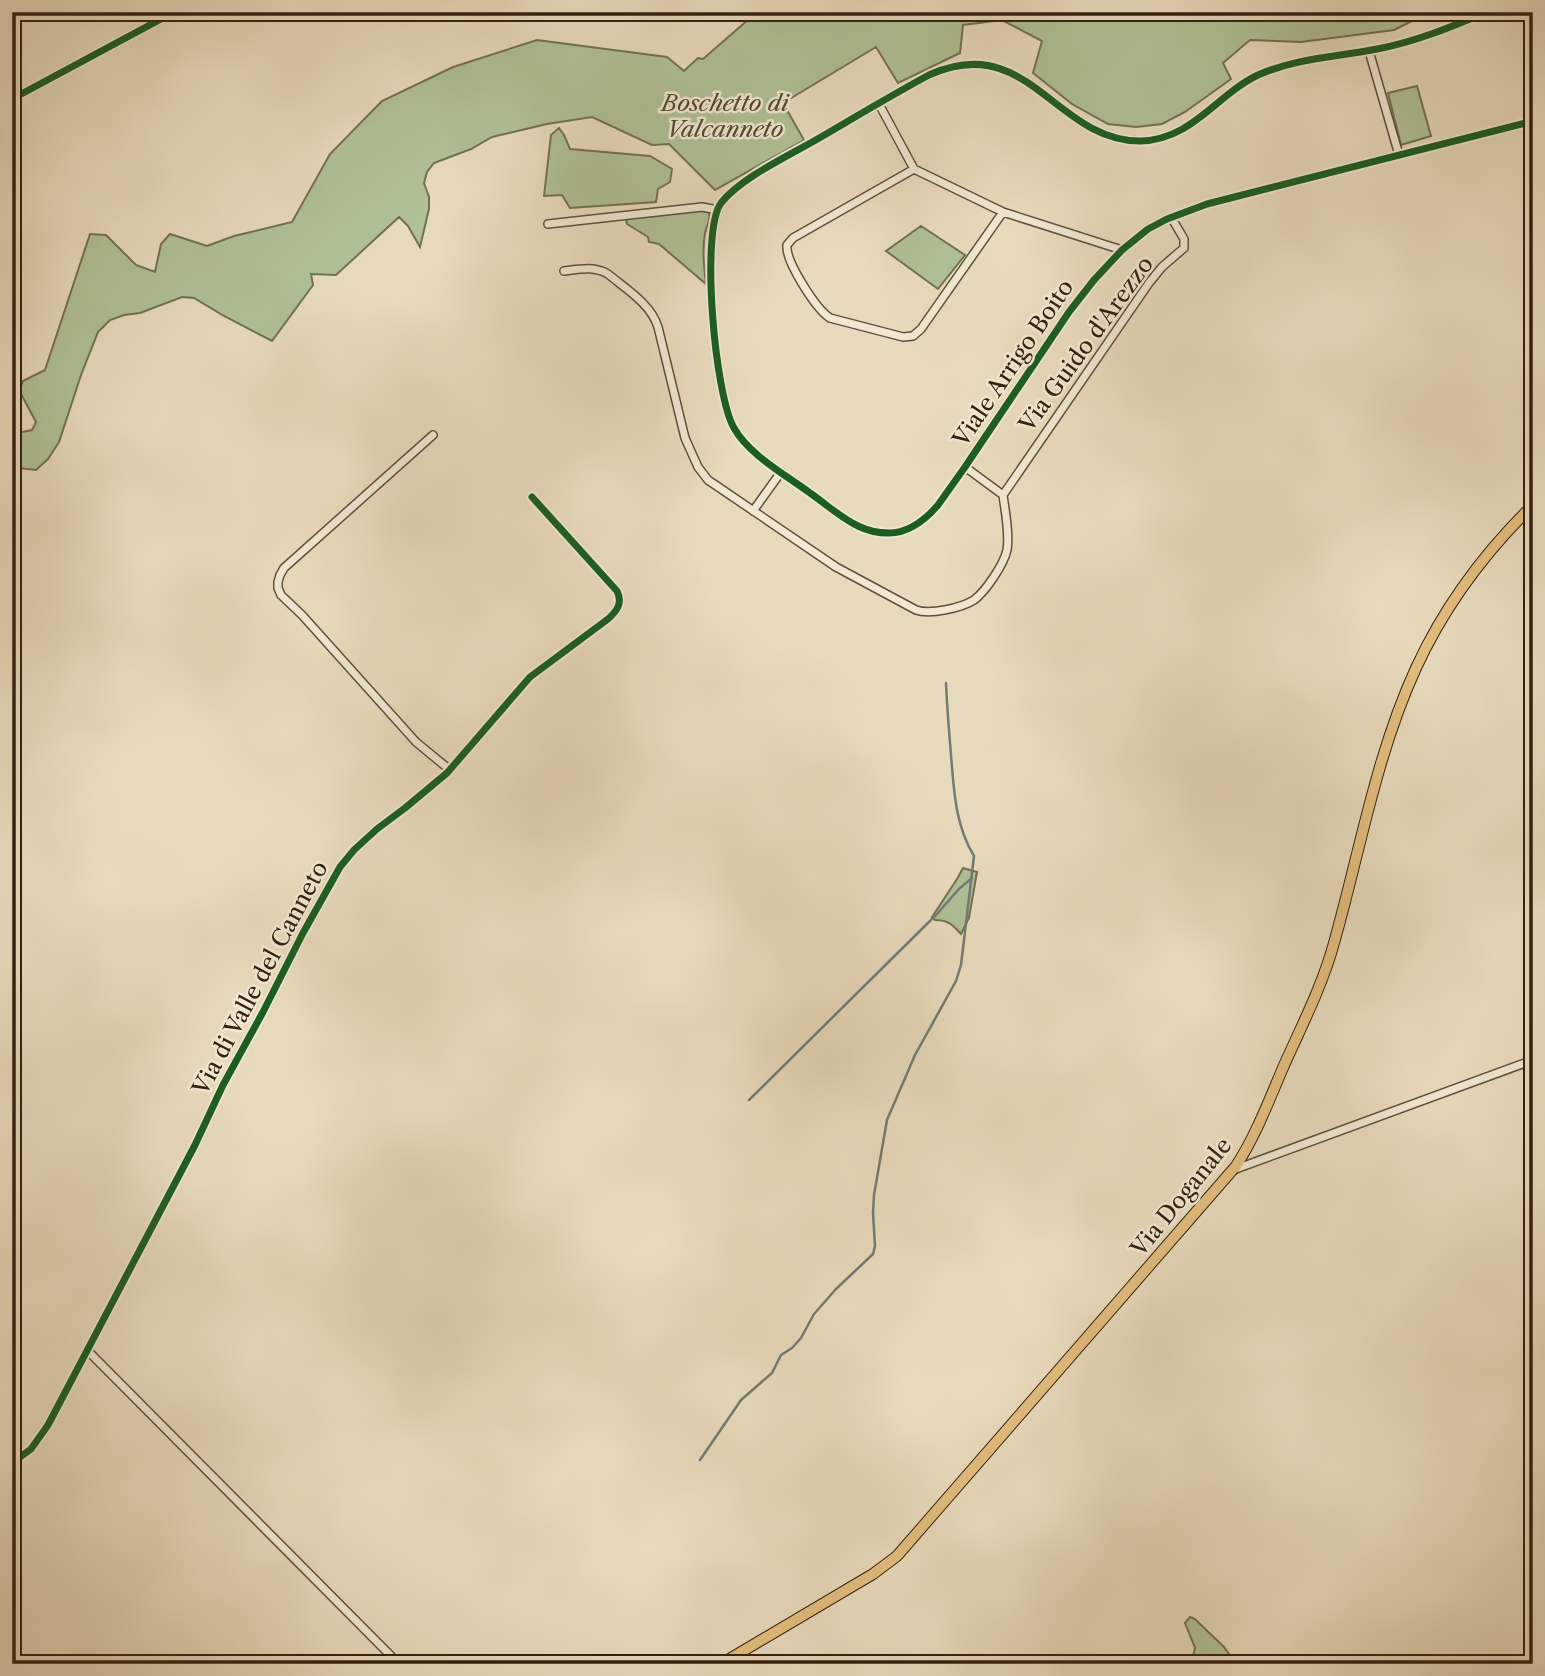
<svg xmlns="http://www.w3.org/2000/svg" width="1545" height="1676" font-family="'Libre Caslon Text',serif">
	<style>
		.green { fill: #b0c196; stroke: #727154; stroke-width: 2 }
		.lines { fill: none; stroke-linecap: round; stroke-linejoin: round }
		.stream { stroke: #717c76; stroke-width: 2.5 }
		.minor-casing { stroke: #60503c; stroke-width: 10 }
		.major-casing { stroke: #332111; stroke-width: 12 }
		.minor { stroke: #f0e8d4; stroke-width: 7 }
		.major { stroke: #e4be7e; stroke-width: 10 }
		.cycleway-casing { stroke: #f0e8d4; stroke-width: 11 }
		.cycleway { stroke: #1b5e20; stroke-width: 7 }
		.labels { text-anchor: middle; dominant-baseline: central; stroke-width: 5; stroke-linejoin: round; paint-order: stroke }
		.park-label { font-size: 23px; font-style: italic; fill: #524932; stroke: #f0e8d4 }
		.street-label { font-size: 23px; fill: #332111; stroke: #f0e8d4 }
	</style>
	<rect width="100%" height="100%" fill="#e8dbbd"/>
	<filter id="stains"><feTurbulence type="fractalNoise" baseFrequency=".00286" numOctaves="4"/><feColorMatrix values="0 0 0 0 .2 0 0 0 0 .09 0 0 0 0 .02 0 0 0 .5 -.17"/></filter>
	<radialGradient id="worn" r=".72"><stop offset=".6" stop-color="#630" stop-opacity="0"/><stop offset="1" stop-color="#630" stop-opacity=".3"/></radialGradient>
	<path class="green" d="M757 12H1430L1394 30 1301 42 1250 40 1223 63 1231 79 1185 112 1162 124 1136 127 1108 124 1072 104 1033 73 1042 41 1002 20 963 25 960 53 898 83 876 47 783 103 804 140 715 190 669 144 652 145 592 117 547 124 492 137 471 149 434 163 427 172 424 183 429 197V209L420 247 408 226 399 217 336 275 311 274 313 285 272 341 224 316 194 298 182 297 140 313 124 315 110 320 98 332 81 375 59 442 48 459 36 470 18 468 12 471V434L32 430 36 422 19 390 23 381 45 370 90 234 106 235 136 265 155 272 161 244 170 234 207 246 234 236 292 222 330 154 382 101 453 67 537 40 667 57 684 71 698 58 703 59Z
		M1417 86 1431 136 1401 145 1388 93Z
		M559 128 564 135 570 149 650 156 672 169 670 182 658 189 656 202 570 208 562 195 544 196 551 135Z
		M702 210 709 212C711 220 707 225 705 233 702 250 704 267 706 284L659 244 649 242 648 237 627 224 626 219Z
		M921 226 965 255 938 289 886 251Z
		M963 868 977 872 969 918 961 934C953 925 948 920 935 920L932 917 957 879Z
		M1190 1617 1195 1619 1224 1647 1236 1664H1224L1219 1657 1212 1656 1204 1660V1664H1191L1195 1648 1185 1623Z"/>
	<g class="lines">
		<path class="stream" d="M749 1100 936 915 959 889 972 878
			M700 1460 741 1400 772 1373 781 1355 792 1348 801 1338 814 1314 836 1289 873 1254 875 1246 873 1213 874 1195 887 1120 915 1055 956 981 961 965 974 856C955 825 954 790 951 755 949 731 947 707 946 683"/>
		<g class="minor-casing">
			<path id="minor" d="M1487 12C1451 27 1415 42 1377 49 1337 57 1296 58 1258 75 1216 95 1192 140 1140 141 1055 141 1028 30 929 75 890 96 852 119 814 141 786 157 741 178 721 203 700 232 715 396 734 428 749 455 786 475 810 493 826 504 841 518 858 526 868 531 878 533 889 533 909 533 926 519 938 505L965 467 1069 312 1094 280 1122 250 1148 229 1167 219 1207 204 1533 121
				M1369 51 1399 155
				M12 99 174 12
				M879 104 914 169 1003 212 1122 250
				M914 169 793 238 787 245C785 261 816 309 830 318L903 337 913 336 921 329 1003 212
				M548 224 702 207 718 210
				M564 271C581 269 594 266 608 274 626 289 651 304 658 327L685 438 698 467 708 480 836 567 916 610C930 615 961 608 974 600 986 591 1004 564 1007 550 1010 534 1005 511 1003 495L1149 283 1162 267 1184 248V239L1171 217
				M433 435 284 568 280 575 278 582V588L281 595 302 615 416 742 450 770
				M965 467 1003 495
				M753 511 781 472
				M1233 1170 1533 1060
				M87 1350 399 1664
				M12 1463 31 1449 48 1425 195 1145 223 1085 263 1012 303 933 340 867 354 850 377 829 405 808 447 773 530 677 608 619C617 611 623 603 617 591L532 497"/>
		</g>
		<g class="major-casing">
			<path id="major" d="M721 1664 873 1574 897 1556 1236 1166C1255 1137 1268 1103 1282 1070 1300 1029 1322 987 1334 943 1360 851 1376 755 1416 668 1444 607 1485 552 1533 505"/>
		</g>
		<use href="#minor" class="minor"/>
		<use href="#major" class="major"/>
		<g class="cycleway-casing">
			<path id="cycleway" d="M1487 12C1451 27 1415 42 1377 49 1337 57 1296 58 1258 75 1216 95 1192 140 1140 141 1055 141 1028 30 929 75 890 96 852 119 814 141 786 157 741 178 721 203 700 232 715 396 734 428 749 455 786 475 810 493 826 504 841 518 858 526 868 531 878 533 889 533 909 533 926 519 938 505L965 467 1069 312 1094 280 1122 250 1148 229 1167 219 1207 204 1533 121
				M12 99 174 12
				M12 1463 31 1449 48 1425 195 1145 223 1085 263 1012 303 933 340 867 354 850 377 829 405 808 447 773 530 677 608 619C617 611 623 603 617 591L532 497"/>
		</g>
		<use href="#cycleway" class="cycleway"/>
	</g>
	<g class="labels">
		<g class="park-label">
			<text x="725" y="103">Boschetto di<tspan x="725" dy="26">Valcanneto</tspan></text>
		</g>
		<g class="street-label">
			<text transform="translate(1086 344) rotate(-54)">Via Guido d'Arezzo</text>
			<text transform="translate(1013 363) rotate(-56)">Viale Arrigo Boito</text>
			<text transform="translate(260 978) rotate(-62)">Via di Valle del Canneto</text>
			<text transform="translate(1181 1197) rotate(-51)">Via Doganale</text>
		</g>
	</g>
	<rect width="1545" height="1676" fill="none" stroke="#e8dbbd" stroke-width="42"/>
	<rect x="14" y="14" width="1517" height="1648" fill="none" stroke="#332111" stroke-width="3.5"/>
	<rect x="21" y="21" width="1503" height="1634" fill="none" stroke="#332111" stroke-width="2"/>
	<rect width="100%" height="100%" filter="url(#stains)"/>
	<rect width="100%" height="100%" fill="url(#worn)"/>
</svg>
